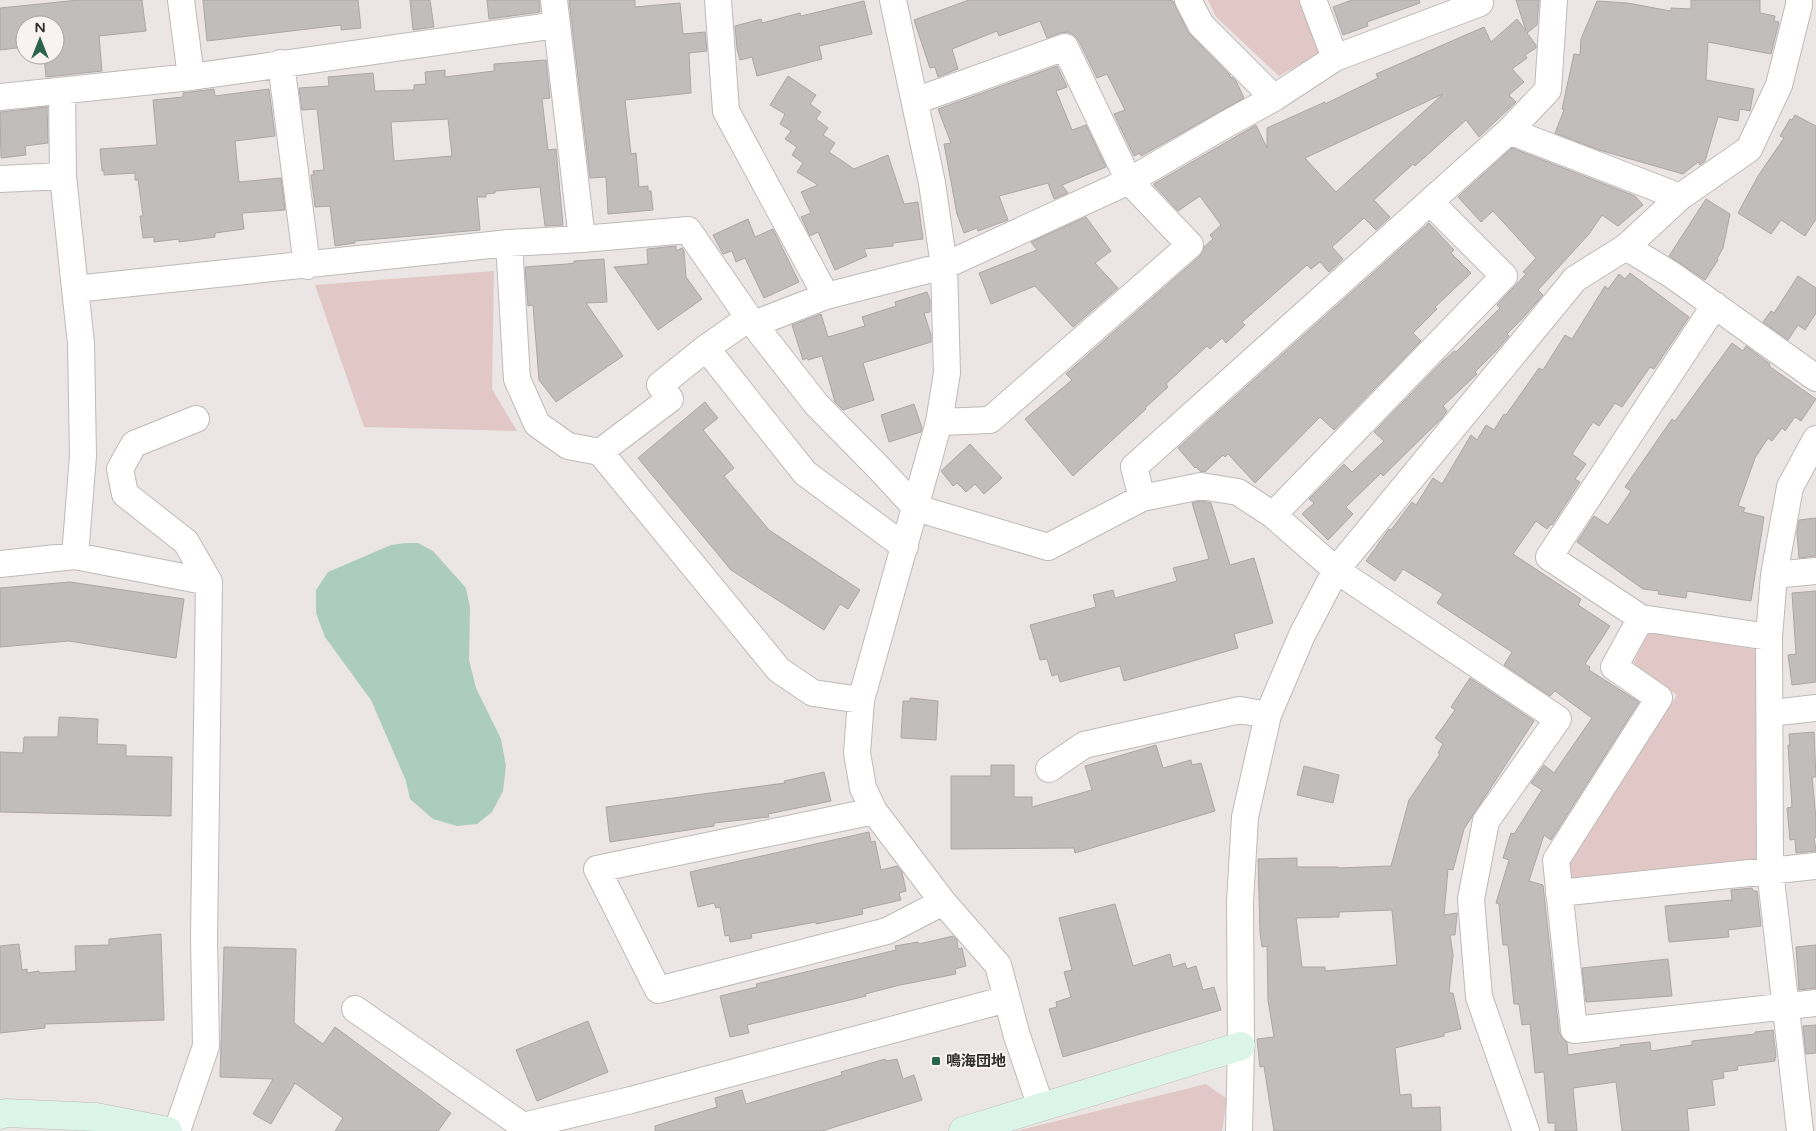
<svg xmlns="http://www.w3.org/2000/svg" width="1816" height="1131" font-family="'Varela Round','Noto Sans JP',sans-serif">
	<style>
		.green { fill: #e1c8c6 }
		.water { fill: #accdbd }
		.building { fill: #c2bdbd; stroke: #aca6a6; fill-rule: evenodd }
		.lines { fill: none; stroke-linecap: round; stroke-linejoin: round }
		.street-casing { stroke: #bfb9b9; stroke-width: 28 }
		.secondary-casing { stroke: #bfb9b9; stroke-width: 29 }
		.street { stroke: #fff; stroke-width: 26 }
		.secondary { stroke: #dcf5ea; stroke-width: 28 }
		.poi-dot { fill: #2b644d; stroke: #f8f2f2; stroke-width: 2 }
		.labels { text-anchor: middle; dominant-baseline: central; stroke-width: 4.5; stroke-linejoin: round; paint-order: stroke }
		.poi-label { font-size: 15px; font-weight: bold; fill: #302e2e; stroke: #f8f2f2; text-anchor: start }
	</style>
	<rect width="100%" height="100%" fill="#ebe5e5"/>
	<path class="green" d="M1208 0H1299L1320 53 1279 76 1216 17Z
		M494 271 492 389 517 431 364 427 315 285Z
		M1649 632 1760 650 1763 859 1568 881V860L1677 695 1633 663Z
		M1206 1084 1227 1099 1222 1131H1016Z"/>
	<path class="water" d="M405 543H418L433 551 466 588 470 608 469 660 476 688 501 739 506 766 503 791 492 812 477 824 457 826 433 819 410 799 406 781 371 700 325 637 316 613V590L328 572 391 545Z"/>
	<path class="building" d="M79 0H142L146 31 99 36 102 71 46 77 44 55H55V25H25V47L0 50V8Z
		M203 0H358L361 28 341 30V25L207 41Z
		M410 0H430L434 27 413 30Z
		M487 0H539L540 12 489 19Z
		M569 0H635V7L680 3 683 34 705 32 707 51 689 53 691 93 625 100 631 154 636 153 639 187 648 186V191H651L653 210 608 214 606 177 590 178Z
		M969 0H1168L1173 1 1188 32 1229 74 1231 78 1232 77 1236 81 1244 98 1141 156 1140 153 1134 156 1114 114 1125 110 1107 74 1097 78 1079 41 1074 35 1068 32 1060 33 1047 38 1040 21 999 36 997 31 952 49 958 69 938 77 935 67 930 68 914 20Z
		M1352 0H1419L1420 3 1367 22 1368 26 1343 35 1333 7Z
		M1516 0H1539L1537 25 1527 33 1536 45V48L1525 55 1527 58 1512 69 1524 82 1509 95 1516 102 1479 137 1466 120 1415 166 1413 164 1374 200 1390 217 1376 230 1364 218 1332 247 1343 259 1329 272 1320 262 1311 269 1307 265 1242 322 1245 325 1226 343 1222 338 1210 349 1207 346 1166 384 1168 387 1145 408 1146 409 1073 476 1025 419 1072 380 1066 374 1200 256 1204 247 1213 239 1210 235 1221 225 1200 196 1178 211 1154 185V184L1256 125 1267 148V128L1325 102V104L1378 78 1376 74 1484 27 1491 42 1517 19 1526 31ZM1443 94 1336 192 1305 158Z
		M1691 0H1760V13L1775 16 1774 21 1779 22 1771 54 1708 42 1706 80 1754 89 1750 111 1740 109 1738 121 1718 117 1705 161 1700 165 1698 162 1683 174 1599 150 1555 133 1564 110 1562 109 1574 54 1580 55 1581 39 1597 1 1627 3 1671 11V8L1691 9Z
		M864 1 872 34 819 46 822 59 757 76 752 57 740 60 737 49 735 26 761 19 762 23 800 13 801 16Z
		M546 60 550 98 542 99 548 150 556 149 563 225 545 226 540 187 495 191V193L486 194V197H477L480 230 355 241V243L335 246 330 206 315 207 311 175H314L313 171 324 170 317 109 302 110 299 88 329 86 328 77 373 73 375 91 414 90V85L426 84 425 72 445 70V77L494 71V64ZM448 119 452 156 394 161 391 122Z
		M1057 66 1067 87 1056 91 1072 130 1086 125 1106 167 1062 185 1068 193 1054 199 1048 183 999 196 1008 220 978 231 977 228 964 233 957 214 944 144 951 143 938 109Z
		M788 76 816 95 810 104 821 112 816 119 828 128 823 135 835 143 829 152 854 169 888 155 904 204 918 202 923 239 893 243V246L864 249 867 256 835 270 818 232 810 236 801 217 811 213 801 192 818 185 797 172 803 163 792 155 797 147 785 139 791 131 780 124 785 114 770 105Z
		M214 89 215 96 269 89 275 136 235 141 239 182 281 178 285 210 242 213 244 229 215 233V237L179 242V239L154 242V237L143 238 140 216H143L138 180H135V173L104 175V171H102L100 149 157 145 153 100 183 97V93Z
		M47 107 48 143 25 146 26 155 1 158 0 112Z
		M1795 115 1816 126V219L1805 236 1781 220 1771 234 1738 213 1758 176 1784 138 1780 136 1790 119 1792 120Z
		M1512 148 1635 196 1643 205 1618 226 1602 215 1589 234 1538 290 1543 295 1522 319 1507 334 1509 336 1497 350 1475 372 1477 374 1443 406 1447 411 1442 418 1383 476 1381 473 1346 507 1353 514 1328 540 1302 514 1314 503 1309 499 1344 464 1352 472 1384 441 1374 432 1442 362 1454 351 1456 352 1500 308 1497 305 1526 274 1523 272 1536 258 1493 211 1481 222 1458 197Z
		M1706 199 1730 214 1723 248 1717 259 1718 260 1705 280 1669 256Z
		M1086 217 1111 251 1095 263 1118 288 1073 327 1035 286 991 304 979 273 1037 250 1031 242Z
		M748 219 755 237 773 229 799 282 764 298 745 258 736 262 732 251 723 254 713 235Z
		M1429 223 1454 250 1451 253 1471 273 1435 307 1437 309 1413 333 1421 341 1334 430 1320 417 1255 483 1228 454 1225 457 1223 455 1205 472 1200 471 1196 467 1195 468 1178 448Z
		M676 246V251L682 248 684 251 686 277 702 299 658 330 614 267 648 264 647 249Z
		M604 259 607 302 586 303 623 356 556 402 539 380 533 305 528 306 525 267 567 264 574 263V261Z
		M1630 273 1689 317 1654 369 1650 367 1622 407 1615 403 1599 426 1593 422 1572 454 1586 464 1575 479 1580 482 1552 525 1551 524 1547 529 1536 521 1513 554 1581 599 1578 605 1610 626 1585 664 1590 667 1589 670 1639 702 1551 840 1544 835 1529 881 1543 885 1559 1032 1562 1038 1567 1043 1568 1055 1621 1047 1620 1045 1650 1042 1651 1051 1692 1045V1041L1755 1034V1032L1773 1030 1776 1057 1775 1058V1061L1737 1066 1738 1070 1723 1072 1724 1078 1712 1080 1715 1105 1687 1109 1689 1131H1622L1616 1082 1573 1088 1577 1131H1555V1123H1548L1544 1072 1535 1073 1530 1024 1522 1025 1519 1004H1514L1508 945H1503L1499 904 1496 903 1509 860 1503 858 1511 833 1514 834 1542 790 1531 783 1544 765 1554 773 1592 718 1555 691 1550 696 1504 665 1512 652 1437 603 1443 594 1403 569 1395 581 1366 561 1389 529 1391 530 1412 502 1416 505 1433 478 1442 484 1471 435 1477 440 1486 425 1494 430 1504 414 1506 415 1539 368 1543 370 1565 335 1572 339 1605 286 1608 289 1619 274 1625 279Z
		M1798 276 1816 288V313L1805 330 1798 325 1788 340 1763 322 1771 311 1774 313Z
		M927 292 930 300V312L924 313 931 335V342L863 363 874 400 843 410 835 402 822 356 808 360 807 358 803 360 792 325 821 314 828 337 865 326 862 317 896 306 895 302Z
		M1732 343 1743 351 1746 346 1770 364 1769 366 1816 399 1801 421 1795 417 1785 431 1782 428 1772 441 1768 438 1755 458 1738 506 1745 508 1743 512 1764 517 1751 601 1687 591 1686 598 1658 594 1659 591 1643 589 1577 542 1594 516 1608 525 1631 491 1625 487 1654 445 1672 419 1675 421Z
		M705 402 718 418 703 430 734 468 724 476 769 530 860 590 848 609 840 604 824 630 731 570 638 458Z
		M914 404 922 428 921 432 889 442 881 415Z
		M970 444 1002 478 984 494 975 484 966 492 957 483 953 486 941 471Z
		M1201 501 1211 503 1230 565 1254 558 1273 623 1234 634 1238 648 1124 681 1120 666 1060 682 1058 674 1052 676 1047 659 1040 660 1030 625 1096 607 1093 595 1113 590 1115 598 1177 581 1173 568 1209 559 1192 503Z
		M1816 518V556L1799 558 1797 533 1799 520Z
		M70 582 184 599 176 658 69 641 0 647V588Z
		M1816 591V682L1792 685 1788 655 1796 654 1792 593Z
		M1470 678 1534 721 1464 829 1453 870 1448 869 1444 915 1457 913V915L1455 935H1450L1453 955 1449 993H1453L1461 1029 1444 1033V1036L1395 1048 1400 1095 1411 1094 1412 1108 1440 1107 1441 1131H1274L1264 1066 1260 1067 1257 1039 1274 1037 1268 1000 1267 946 1262 947 1260 933 1258 859 1297 858V867H1338V868L1391 866 1409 800 1440 754 1438 753 1443 744 1435 738 1455 710 1451 707ZM1392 910 1397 965 1325 971V967H1302L1296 918 1339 917V912Z
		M910 698 938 701 936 740 901 738 903 701H910Z
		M59 717 98 719 97 744 126 745V756L172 757 171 816 0 812V752L23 753 24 737H58Z
		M1814 732 1816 777H1812L1816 818V837L1814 838 1816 851 1796 853 1795 839 1790 840 1787 808 1792 807 1788 745H1790L1789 734Z
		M1156 745 1163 768 1191 760 1192 765 1201 763 1215 811 1075 853 1074 848 951 849V776H991V765H1014V797H1032V807L1092 790 1085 766Z
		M1304 766 1339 775 1333 803 1297 795Z
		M824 772 831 801 768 814 769 817 714 823V826L610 842 606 807 785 783 784 781Z
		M869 832 871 842 875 841 881 870 897 866 902 872 906 891 899 893 901 900 862 909 863 914 816 924V922L751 934 752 938 730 942 729 935 725 936 720 907 716 908 714 903 698 907 690 872Z
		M1752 888 1753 891H1757L1761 926 1728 930 1729 937 1669 942 1665 906 1732 900 1731 890Z
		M1115 904 1133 966 1170 954 1173 967 1185 963 1187 969 1196 966 1203 990 1214 987 1221 1010 1063 1057 1049 1009 1057 1007 1056 1002 1071 997 1064 972 1072 970 1059 918Z
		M161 934 164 1020 45 1024V1028L0 1033V946L19 944 22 970 27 969V973L39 971V973L76 971 75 946 109 945V939Z
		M953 936 957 940 958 949 962 948 966 966 955 969 956 974 900 985 865 994 866 996 747 1025 749 1033 730 1037 720 996 757 987 756 984 896 950 895 946 918 942 919 944Z
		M1816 945V988L1799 990 1796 947Z
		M224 947 296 949 294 1023 323 1044 335 1027 451 1113 438 1131H335L343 1118 295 1083 271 1124 253 1114 273 1079 220 1077Z
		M1668 959 1672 996 1586 1002 1582 968Z
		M588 1021 608 1072 537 1101 516 1050Z
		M1816 1025V1053L1806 1054 1803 1026Z
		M885 1059 886 1061 897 1059 903 1079 914 1075 922 1100 822 1131H655V1126L717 1107 715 1098 742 1090 746 1104 842 1075 841 1072Z"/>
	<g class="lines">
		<g class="street-casing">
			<path id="street" d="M181 0 191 77
				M554 0 582 239
				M718 0 726 111 826 296
				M893 0 932 183 944 266 947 373 939 422 861 700 857 753 863 788 874 811 943 902 998 965 1017 1036 1041 1107
				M1188 0 1201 25 1274 98
				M1313 0 1335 58
				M281 63 307 266
				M62 91 63 176 75 289 509 243 582 239 688 230 749 318 816 404 879 468 916 508 1048 547 1142 498 1201 486 1238 492 1273 515 1336 570 1558 719 1486 821 1471 899 1479 997 1526 1131
				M0 97 191 77 557 25
				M915 101 1065 47 1129 181 1190 245 990 420 939 422
				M1509 131 1680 197
				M0 179 63 176
				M509 243 517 379 537 424 568 446 600 452 779 670 813 693 861 700
				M1626 247 1672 275 1816 378
				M1715 305 1549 557 1641 618 1769 637
				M754 324 826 296 944 266 1129 181 1223 126 1274 98 1335 58 1480 3 1479 0
				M706 348 805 473 905 547
				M600 452 670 399 660 385 706 348 749 318
				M1142 498 1134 467 1509 131 1548 90 1554 0
				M1273 515 1504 276 1430 202
				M75 556 83 456 81 343 75 289
				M0 564 75 556 209 582
				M1774 575 1816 571
				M1641 618 1614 667 1659 698 1556 860 1574 1030 1816 1003
				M1771 713 1816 708
				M1049 769 1084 745 1240 710 1268 715
				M874 811 597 869 658 990 887 931 943 902
				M1559 893 1816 866
				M355 1009 523 1126
				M177 1131 206 1046 204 937 209 582 186 542 125 494 120 469 134 444 196 419
				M524 1131 523 1126 631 1100 1007 999
				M1239 1131 1241 1046 1240 902 1245 817 1268 715 1302 635 1336 570 1575 279 1626 247 1680 197 1749 149 1779 85 1799 5V0
				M1800 1131 1770 870 1769 637 1774 575 1790 487 1816 439"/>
		</g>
		<g class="secondary-casing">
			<path id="secondary" d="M0 1115 6 1113 96 1117 168 1131
				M963 1131 1241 1046"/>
		</g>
		<use href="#street" class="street"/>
		<use href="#secondary" class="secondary"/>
	</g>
	<rect class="poi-dot" x="931" y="1056" width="10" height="10" rx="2.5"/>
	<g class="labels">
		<g class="poi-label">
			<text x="946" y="1061">鳴海団地</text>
		</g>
	</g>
	<g transform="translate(40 40)"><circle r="24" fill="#f8f2f2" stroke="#a8a4a4"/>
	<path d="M0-4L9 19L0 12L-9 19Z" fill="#2b644d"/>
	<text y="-8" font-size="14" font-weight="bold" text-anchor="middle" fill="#302e2e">N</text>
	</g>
</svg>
